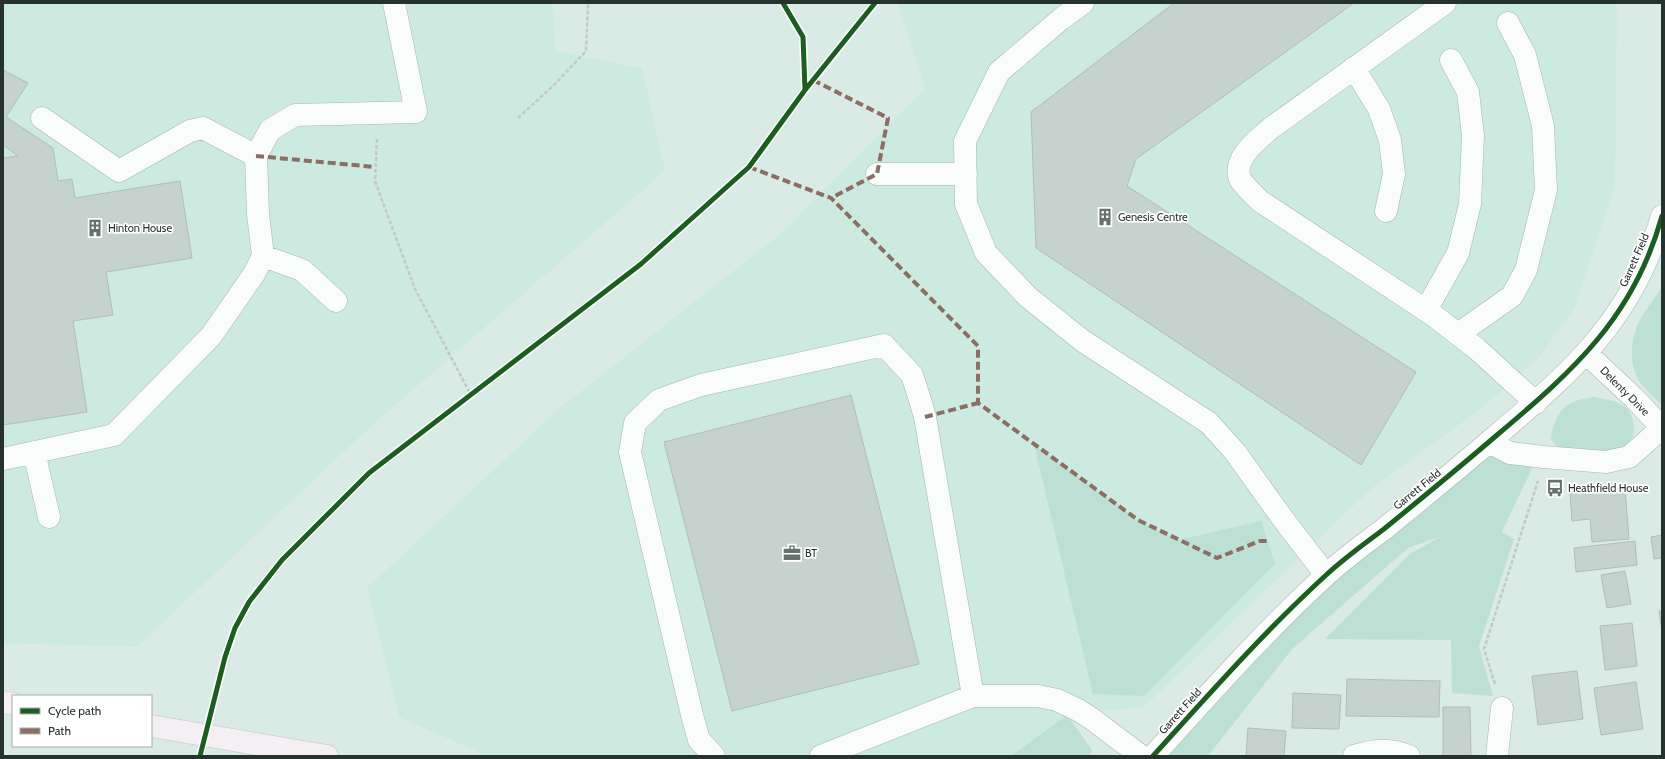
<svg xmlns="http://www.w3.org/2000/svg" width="1665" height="759" font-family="Cabin,sans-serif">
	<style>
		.built { fill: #cdeae0 }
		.green { fill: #bce0d3 }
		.building { fill: #c5d2cd; stroke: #b1bdb9 }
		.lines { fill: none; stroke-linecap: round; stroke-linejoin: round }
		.minor-casing { stroke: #a7b4b0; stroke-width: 23 }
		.major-casing { stroke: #bec7c4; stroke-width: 23 }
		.path { stroke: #c2c9c6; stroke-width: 2.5; stroke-dasharray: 4 2; stroke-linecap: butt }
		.minor { stroke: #f9fcfb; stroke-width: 22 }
		.major { stroke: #f3eff2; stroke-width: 22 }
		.quiet { stroke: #8d6e63; stroke-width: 4; stroke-dasharray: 8 4; stroke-linecap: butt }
		.cycleway-casing { stroke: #fff; stroke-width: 8 }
		.cycleway { stroke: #1b5e20; stroke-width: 5 }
		.labels { text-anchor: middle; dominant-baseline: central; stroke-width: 3.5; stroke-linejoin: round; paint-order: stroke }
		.poi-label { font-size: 11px; fill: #26322e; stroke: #fff; text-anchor: start }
		.street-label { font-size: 11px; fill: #26322e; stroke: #fff }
	</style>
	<rect width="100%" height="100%" fill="#daeae4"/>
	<path class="built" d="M3 3H553L555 51 642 68 665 171 370 427 137 647 3 643Z
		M897 3H1616L1617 10 1615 187 1575 307 1540 356 1482 408 1372 488 1144 707 1067 715 1011 756H488L399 717 367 588 560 408 783 232 925 88Z"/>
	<path class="green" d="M1662 286V405C1656 399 1648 392 1642 385 1628 367 1630 339 1640 320 1646 308 1656 298 1662 286Z
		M1593 397C1604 399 1616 400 1625 407 1639 418 1636 448 1617 452 1613 453 1606 451 1602 451 1587 450 1573 449 1558 448L1551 439C1553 423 1558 409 1575 401 1580 399 1587 399 1593 397Z
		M1034 444 1138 520 1179 540 1261 521 1275 564 1144 696 1093 694Z
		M1487 455 1534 464 1502 532 1514 539 1479 646 1493 696 1452 693 1451 640 1325 639 1410 554 1441 536 1408 548 1292 649 1208 756H1162L1331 579Z
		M1067 715 1092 750 1090 756H1011Z"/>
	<path class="building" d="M1174 3H1354L1136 159 1127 186 1416 372 1361 465 1036 248 1031 112Z
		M3 70 28 83 6 117 53 148 58 181 72 179 75 198 180 181 192 258 106 272 113 315 73 321 87 412 3 425V158L18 156 3 145Z
		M851 395 919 664 732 711 664 442Z
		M1625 489 1629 539 1592 542 1590 519 1572 521 1570 493Z
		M1662 535V558L1654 559 1651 537Z
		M1635 541 1637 565 1576 572 1574 548Z
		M1625 571 1631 604 1607 608 1601 575Z
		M1659 611H1662V632Z
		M1632 623 1637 666 1605 670 1600 626Z
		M1577 671 1583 719 1538 725 1532 676Z
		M1347 679 1440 681 1439 717 1346 716Z
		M1636 682 1643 729 1601 735 1594 688Z
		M1293 693 1341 695 1339 729 1292 728Z
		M1443 707H1470L1471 756H1443Z
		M1248 728 1286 731 1284 756H1246Z"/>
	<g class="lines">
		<g class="minor-casing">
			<path id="minor" d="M1083 3 1061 19 999 72 965 141 966 204 986 253 1028 297 1083 341 1209 423 1235 452 1283 519 1326 575
				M1445 3 1271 128C1258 140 1232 158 1240 179 1243 185 1255 196 1260 201L1433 315 1477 349 1536 403
				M1354 68 1379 109 1390 140 1394 174 1386 211
				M42 118 119 171 190 131 203 128 256 156
				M877 174H966
				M263 256 302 270 336 301
				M1426 310 1458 253 1470 204 1473 136 1468 92 1451 60
				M1458 334 1512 296 1526 270 1546 190 1543 126 1525 55 1508 23
				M1587 354 1634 398 1662 428
				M1489 442 1510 453 1543 457 1606 462 1629 457 1662 428
				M34 452 49 517
				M3 459 114 435 211 336 254 274 263 256 258 214 256 156 270 130 295 115 416 112 394 3
				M714 756 699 740 692 715 630 452 635 423 659 400 701 385 884 345 912 375 921 403 925 417 973 696
				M821 756 973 696H1038L1057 700 1078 710 1092 719 1141 756
				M1153 756C1209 694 1264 632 1325 576 1343 559 1364 544 1384 529 1422 498 1460 467 1497 435 1574 370 1634 317 1662 216
				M1354 756C1373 750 1390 748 1409 756
				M1497 756 1502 708"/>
		</g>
		<g class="major-casing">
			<path id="major" d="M3 702 13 704
				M151 726 327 756"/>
		</g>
		<path class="path" d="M518 118 554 85 586 51 588 3
			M377 139 375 181 415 289 471 395
			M1495 684 1484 649 1538 481"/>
		<use href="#minor" class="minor"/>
		<use href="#major" class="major"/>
		<path class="quiet" d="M813 80 888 118 877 174 831 198
			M256 156 375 167
			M749 167 831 198 978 346V403L1138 520 1217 558 1260 541H1269
			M925 417 978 403"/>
		<g class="cycleway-casing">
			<path id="cycleway" d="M783 3 803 37 805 90
				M200 756 225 657 235 628 249 602 282 560 369 473 641 264 749 167 805 90 875 3
				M1153 756C1209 694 1264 632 1325 576 1343 559 1364 544 1384 529 1422 498 1460 467 1497 435 1574 370 1634 317 1662 216"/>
		</g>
		<use href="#cycleway" class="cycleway"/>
	</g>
	<defs>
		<g id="building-bare" transform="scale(1.38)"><path d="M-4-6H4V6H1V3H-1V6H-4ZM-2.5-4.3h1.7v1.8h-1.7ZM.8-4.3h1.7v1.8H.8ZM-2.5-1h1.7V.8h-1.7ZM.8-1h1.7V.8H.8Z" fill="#65726e" stroke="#fff" stroke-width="2.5" paint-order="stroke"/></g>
		<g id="bus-bare" transform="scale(1.38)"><path d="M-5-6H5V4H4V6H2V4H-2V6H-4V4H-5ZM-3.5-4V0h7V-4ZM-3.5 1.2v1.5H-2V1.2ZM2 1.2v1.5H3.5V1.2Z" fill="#65726e" stroke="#fff" stroke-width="2.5" paint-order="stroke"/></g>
		<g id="office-bare" transform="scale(1.38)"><path d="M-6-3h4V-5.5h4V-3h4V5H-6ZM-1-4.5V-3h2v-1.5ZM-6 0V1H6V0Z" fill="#65726e" stroke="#fff" stroke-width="2.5" paint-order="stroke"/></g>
	</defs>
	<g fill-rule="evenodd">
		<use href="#building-bare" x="1105" y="217"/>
		<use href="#building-bare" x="95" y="228"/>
		<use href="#bus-bare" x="1555" y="488"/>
		<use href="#office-bare" x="792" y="553"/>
	</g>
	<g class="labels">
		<g class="poi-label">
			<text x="1118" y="217">Genesis Centre</text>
			<text x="108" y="228">Hinton House</text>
			<text x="1568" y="488">Heathfield House</text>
			<text x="805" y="553">BT</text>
		</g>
		<g class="street-label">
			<text transform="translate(1634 260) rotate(-66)">Garrett Field</text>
			<text transform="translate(1625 391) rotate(45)">Delenty Drive</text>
			<text transform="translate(1417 489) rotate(-39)">Garrett Field</text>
			<text transform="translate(1180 711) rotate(-48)">Garrett Field</text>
		</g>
	</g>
	<rect width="1665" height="759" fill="none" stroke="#26322e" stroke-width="8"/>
	<rect x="12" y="695" width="140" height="52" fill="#ffffff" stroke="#a8adab"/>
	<rect x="20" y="708" width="20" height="6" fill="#1b5e20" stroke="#a8adab"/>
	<text x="48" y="715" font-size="12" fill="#26322e">Cycle path</text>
	<rect x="20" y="728" width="20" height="6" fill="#8d6e63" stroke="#a8adab"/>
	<text x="48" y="735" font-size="12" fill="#26322e">Path</text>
</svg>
